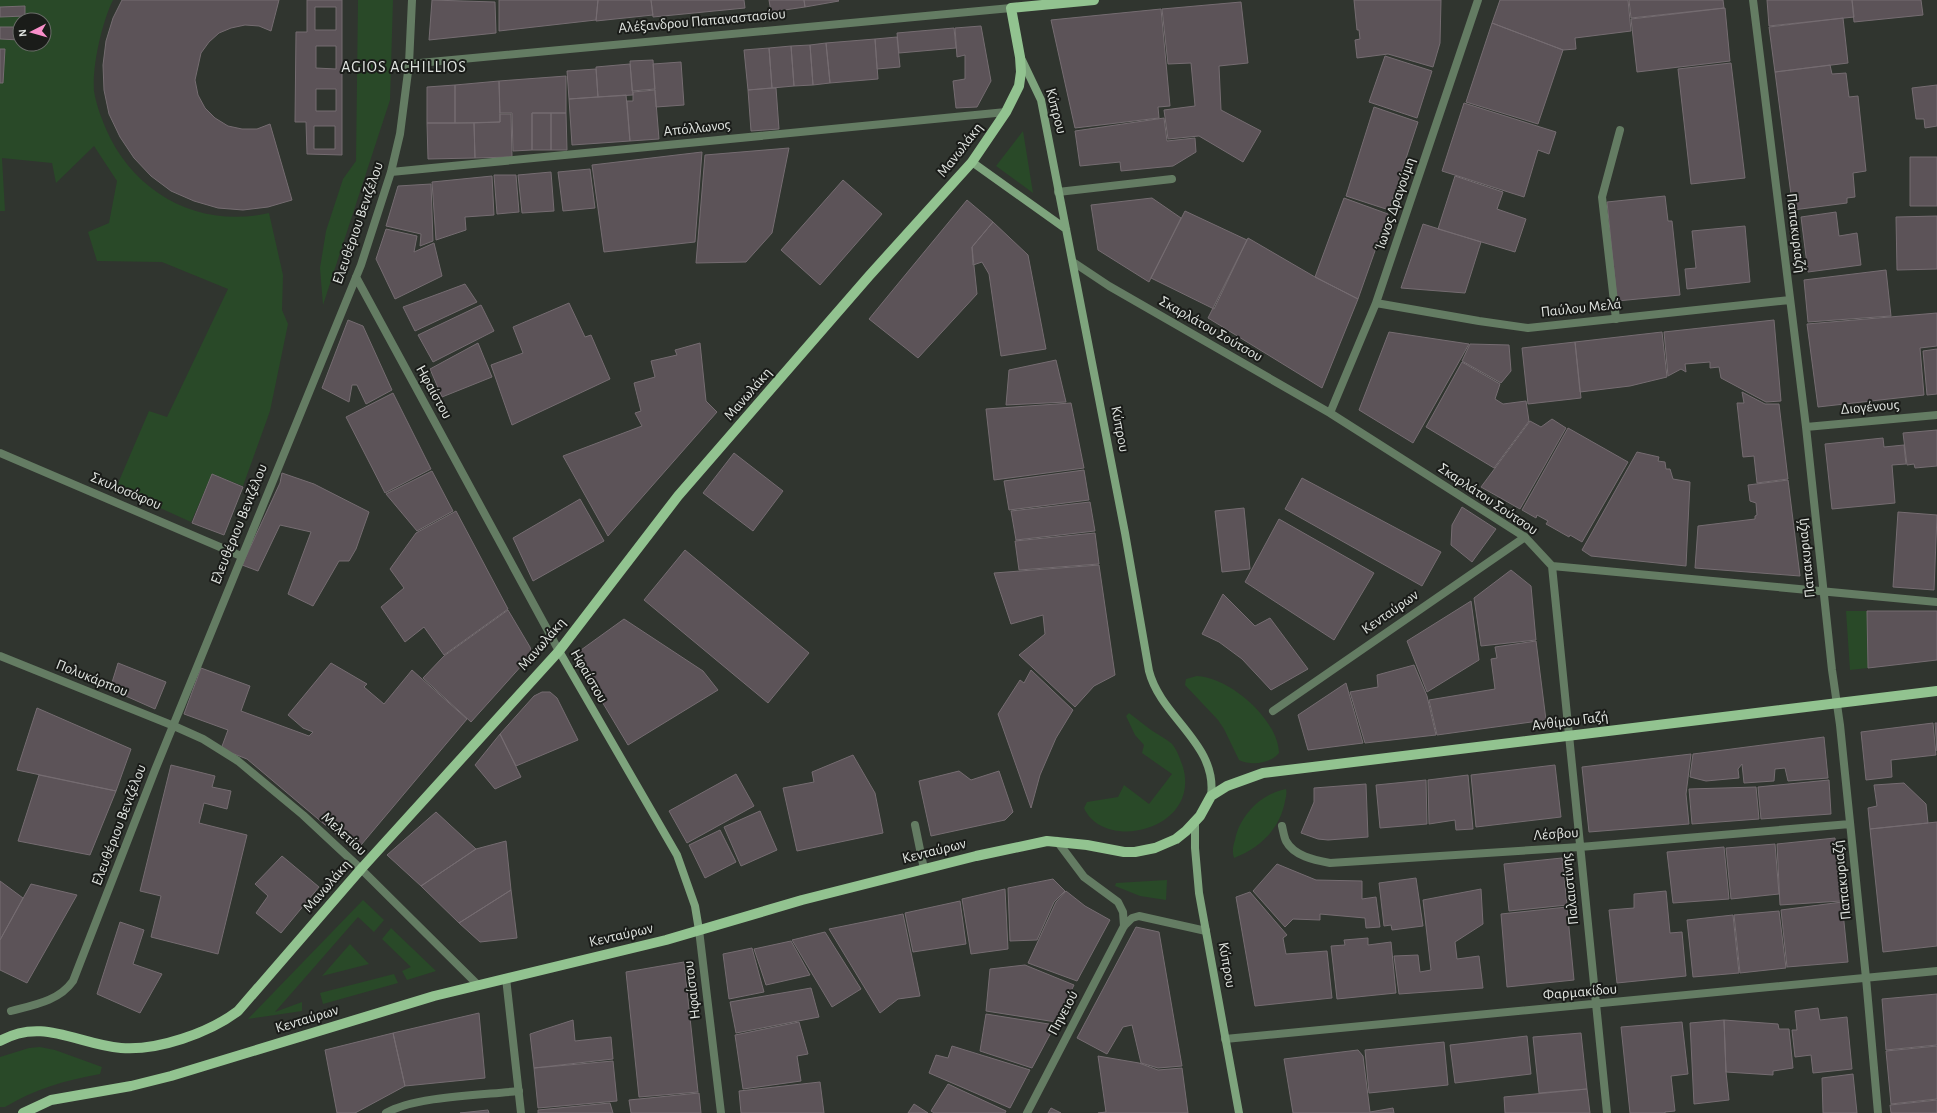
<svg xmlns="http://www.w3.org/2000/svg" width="1937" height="1113" font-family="'Alegreya Sans',sans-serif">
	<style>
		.green { fill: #294928; fill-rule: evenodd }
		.building { fill: #5c5358; stroke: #756c71; fill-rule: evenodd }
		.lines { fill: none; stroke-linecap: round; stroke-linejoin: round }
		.lane { stroke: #647c63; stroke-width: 8 }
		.street { stroke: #647c63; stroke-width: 8 }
		.secondary { stroke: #7ea47d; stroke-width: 8 }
		.primary { stroke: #92c390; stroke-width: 10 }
		.labels { text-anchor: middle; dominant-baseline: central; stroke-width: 4; stroke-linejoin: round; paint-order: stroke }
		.street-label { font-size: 15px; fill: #e1e5e1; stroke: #1a1c19 }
		.neighbourhood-label { font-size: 16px; letter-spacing: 1px; fill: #e1e5e1; stroke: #1a1c19 }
	</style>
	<rect width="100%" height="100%" fill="#30352f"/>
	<path class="green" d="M0 0H113C102 22 92 66 94 91 96 104 101 117 106 129 134 194 200 229 269 213L283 275 282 310 288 324 270 411 243 486 212 474 191 522 116 488 149 411 167 417 228 289 162 262 97 261 88 232 109 223 117 181 94 146 56 183 52 163 2 158 5 211H0ZM20 20H44V44H20Z
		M358 0H393L390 100 323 305 320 268 326 231 343 179 356 161Z
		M1023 131 1033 193 996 166Z
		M1846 611H1867L1868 668 1850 670Z
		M1197 676C1229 677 1278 719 1279 753 1270 764 1251 766 1239 760L1224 729 1218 720 1185 685 1186 679Z
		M1129 713C1136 718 1143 724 1151 730 1157 734 1165 738 1171 743 1177 749 1180 759 1183 767 1201 830 1104 853 1084 808L1087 802 1118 797 1124 785 1149 804 1172 774 1142 753 1144 745 1135 735 1126 716Z
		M1286 789C1287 793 1286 797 1285 801 1280 829 1260 848 1234 858 1232 852 1233 846 1235 840 1240 815 1261 794 1286 789Z
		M1167 880 1166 900 1140 896 1115 886 1116 883Z
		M363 900 384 920 374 932 358 917 275 1012 302 1002V1011L248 1019Z
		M391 928 436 971 407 980 402 971 411 967 382 939Z
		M350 944 369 964 322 976Z
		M394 974 398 983 323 1004 320 993Z
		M40 1047 55 1050 102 1067 100 1074C66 1080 35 1089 5 1107H0V1057L29 1048Z"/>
	<path class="building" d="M122 0H279L271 31 259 26 245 25 231 28 219 33 209 42 201 53 195 80 198 95 205 108 215 118 228 126 242 129H257L270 124 292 200 268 207 243 210 218 208 194 201 171 191 151 176 134 158 120 137 109 114 104 90 103 65 106 41 113 18Z
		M307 0H342V155L307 154 306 122H295L296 32H307ZM315 7H336V30H315ZM316 46H336V69L316 68ZM316 89H336V111H316ZM314 126H335V149H314Z
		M432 0 495 2 496 33 429 40Z
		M499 0H598L596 20 499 31Z
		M598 0H651L653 15 596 21Z
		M651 0H744L745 8 653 17Z
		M769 0H804L805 7 771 12Z
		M804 0H838L839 1 805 7Z
		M1354 0H1441L1440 43 1433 67 1388 54 1357 58 1355 40 1360 39 1359 30H1357Z
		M1500 0H1628L1631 31 1575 38 1576 49 1563 50 1492 23Z
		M1629 0H1723L1724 8 1631 18Z
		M1767 0H1852L1854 17 1769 26Z
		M1852 0H1921L1923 15 1854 22Z
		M1241 2 1248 63 1219 66 1221 110 1261 131 1243 162 1199 136 1168 139 1164 110 1195 106 1191 63 1168 64 1162 9Z
		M25 6V16L0 17V7Z
		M1725 8 1730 61 1637 72 1631 19Z
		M1161 9 1170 106 1158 107 1159 118 1075 128 1051 20Z
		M1843 18 1848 63 1775 72 1769 27Z
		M1492 23 1563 50 1538 124 1466 102Z
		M981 26 991 81 977 107 956 108 953 81 965 79V55L957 57 955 28Z
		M0 27H20V40L0 39Z
		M954 28 956 48 899 53 897 33Z
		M897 37 900 67 877 69 875 39Z
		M875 39 878 79 830 83 826 43Z
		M826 43 830 83 813 85 810 45Z
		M810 45 813 85 794 86 791 46Z
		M791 46 794 86 772 88 769 48Z
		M769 48 772 88 748 90 744 50Z
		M0 49H5L3 83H0Z
		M1385 56 1432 71 1417 118 1369 102Z
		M653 60 655 89 632 91 630 61Z
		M681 62 684 105 656 107 653 64Z
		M1731 63 1745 178 1691 184 1678 69Z
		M630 64 633 95 598 97 596 67Z
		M1830 65 1832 74 1846 73 1849 97 1858 96 1866 171 1853 173 1855 197 1847 198V203L1793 210 1775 72Z
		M596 69 598 97 569 99 567 71Z
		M566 76V113H532V150L513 151 512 113H500L499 81Z
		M499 81 500 122 455 123V85Z
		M455 85V123H427V87Z
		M1937 85V126L1925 128 1924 119H1916L1912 88Z
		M772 88H776L779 129 751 131 748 90Z
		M655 90 659 139 630 141 627 101H633V92Z
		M626 95 630 141 572 145 569 99Z
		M1464 103 1556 132 1549 154 1538 150 1524 197 1442 171Z
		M1374 107 1418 122 1389 210 1346 196Z
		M532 113H551V150H532Z
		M551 113H566L567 150H551Z
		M500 114H511L512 157 475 158 474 123 500 122Z
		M1164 118 1167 141 1195 138 1196 152 1173 166 1121 171 1120 162 1080 166 1075 131Z
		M427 123H474L475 158 428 159Z
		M789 148 772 233 746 262 696 263 705 155Z
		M702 152 695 242 604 252 592 165Z
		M1910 157H1937V206H1910Z
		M590 169 595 208 563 211 558 172Z
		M551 172 554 211 522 213 518 175Z
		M494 175H516L519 212 497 214Z
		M492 176 494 215 465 217 466 230 436 240 432 182Z
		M1455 176 1503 192 1497 209 1526 219 1515 252 1438 229Z
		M843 180 882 214 820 285 781 250Z
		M431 184 433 241 420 246 421 234 386 226 398 186Z
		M1665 196 1668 221H1672L1680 295 1617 301 1607 202Z
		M1152 198 1181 218 1149 282 1098 250 1091 205Z
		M1344 198 1388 214 1358 299 1315 277Z
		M967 200 993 222 972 247 977 294 918 358 869 319Z
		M1185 211 1247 240 1214 309 1151 278Z
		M1836 212 1839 236 1857 233 1861 265 1808 272 1801 217Z
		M1937 216V269L1897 270 1896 217Z
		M993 222 1028 255 1046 349 1001 356 989 274 982 262 973 265 972 247Z
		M1423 224 1481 242 1465 293 1401 288Z
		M1745 226 1750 282 1687 289 1685 269 1696 268 1692 231Z
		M386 229 417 236 414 252 434 243 442 276 395 299 376 259Z
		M1248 238 1315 277 1358 299 1322 388 1208 318Z
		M1886 270 1891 316 1808 322 1804 280Z
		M465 284 477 302 415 331 403 307Z
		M569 303 585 337 591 335 610 379 512 425 491 365 523 353 513 327Z
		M481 305 494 331 433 362 418 335Z
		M1937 313V346L1920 348 1924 395 1818 407 1807 324Z
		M348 320 363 326 392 390 366 404 357 385H352L349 402 322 388Z
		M1774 320 1781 401 1766 402 1721 378 1719 367 1710 368V362L1685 364 1686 372 1681 369 1668 376 1664 332Z
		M1389 332 1469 344 1413 443 1359 410Z
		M1662 332 1667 377 1630 386 1580 392 1575 342Z
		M1575 342 1581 398 1528 404 1522 348Z
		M478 343 492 377 442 397 430 369Z
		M700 343 706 401 717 412 608 536 563 456 642 426 635 413 641 411 634 383 655 377 651 361 677 355 675 350Z
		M1470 344 1509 345 1511 371 1501 383 1462 361Z
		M1937 349V394L1927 395 1923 351Z
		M1056 360 1066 402 1006 405 1009 370Z
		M1462 362 1500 384 1495 399 1503 404 1526 401 1529 421 1494 468 1426 427Z
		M1742 392 1765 404H1779L1788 479 1757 483 1754 456 1743 457 1737 403H1744Z
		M393 393 431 469 385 493 346 417Z
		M1071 403 1084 468 994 480 986 409Z
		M1552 419 1566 428 1520 509 1481 487 1530 421 1541 427Z
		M1568 428 1628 462 1582 542 1570 535 1569 537 1546 524 1548 521 1537 515 1536 518 1522 510Z
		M1937 430V466L1915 468 1914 464 1907 465 1903 433Z
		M1883 438 1884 447 1904 445 1906 464 1892 465 1895 503 1832 509 1825 444Z
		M1637 452 1659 457 1658 461 1665 462 1666 469H1670L1673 479 1690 482 1686 566 1591 556 1582 550Z
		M734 453 783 491 753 531 703 493Z
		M1084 470 1089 500 1009 510 1004 481Z
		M432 471 453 511 417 531 386 494Z
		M282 473 314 484 369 512 356 549 349 561H339L313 606 288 594 311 532 280 525 258 571 242 565 280 483Z
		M212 474 243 487 224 535 192 523Z
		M1302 478 1441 552 1422 586 1285 509Z
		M1788 480 1800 576 1695 568 1698 526 1755 519V516L1757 515 1756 503 1750 501 1748 485Z
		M580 499 604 541 533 581 513 538Z
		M1090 502 1095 531 1016 540 1011 511Z
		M1462 507 1496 529 1472 562 1451 545 1452 525Z
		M1244 508 1250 569 1222 572 1215 511Z
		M456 511 508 609 444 655 424 627 405 642 381 607 404 588 390 569 416 533Z
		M1898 512 1937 515 1934 590 1893 587Z
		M1279 519 1374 573 1334 640 1245 582Z
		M1095 533 1099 564 1019 570 1015 541Z
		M685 550 809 653 768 703 644 600Z
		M1099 565 1115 675 1094 686 1075 707 1019 655 1045 634 1043 615 1011 624 994 573Z
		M1511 570 1531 586 1536 640 1481 646 1474 598Z
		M1223 594 1255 626 1270 618 1308 669 1271 690 1242 659 1219 642 1202 634Z
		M1471 601 1479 660 1427 692 1407 641Z
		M508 610 530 647 532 654 471 722 423 678 444 656Z
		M1867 611H1937V660L1868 668Z
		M624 619 703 671 718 690 628 745 574 655Z
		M1536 641 1546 720 1437 735 1429 700 1495 689 1491 659 1497 658 1495 647Z
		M118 663 166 682 155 709 110 689Z
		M331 663 367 684 364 687 384 704 412 670 467 719 356 851 247 759 221 749 228 730 184 714 201 668 250 686 241 711 309 736 313 732 303 728 288 715Z
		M1414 665 1427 696 1436 735 1365 743 1350 692 1378 687 1377 675Z
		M1031 670 1073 710 1056 738 1040 775 1031 808 998 714 1020 680 1024 683Z
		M1346 683 1363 743 1308 750 1298 715Z
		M542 692H550L557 698 578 740 516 766 500 734 534 696Z
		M37 708 131 749 116 791 17 770Z
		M1933 723 1936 755 1891 760 1892 777 1866 780 1861 732Z
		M1935 723H1937V751Z
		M500 734 521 777 495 789 475 765Z
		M1824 737 1828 778 1788 781 1785 768 1775 769 1774 781 1744 783 1742 764 1738 769 1739 778 1706 781 1690 777 1693 754Z
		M1691 754 1686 794 1689 824 1589 832 1582 767Z
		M853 755 875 793 883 833 797 851 783 788 814 782 812 772Z
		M171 765 215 776 212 787 231 791 227 809 204 803 199 823 247 835 218 954 151 937 161 896 140 891Z
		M1555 765 1561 817 1476 827 1471 775Z
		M959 771 971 780 999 771 1013 812 1005 820 931 836 919 781Z
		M736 774 754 806 687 843 669 811Z
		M39 775 116 791 90 855 18 841Z
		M1468 775 1473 829 1456 830 1455 820 1429 824 1428 780Z
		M1426 780 1427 824 1380 828 1376 785Z
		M1829 780 1831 814 1761 819 1758 787Z
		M1904 783 1926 804 1928 823 1870 829 1868 808 1877 806 1874 785Z
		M1366 784 1368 837 1328 840 1318 839 1301 833 1314 802V788Z
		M1756 787 1759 819 1692 824 1689 789Z
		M760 811 777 850 741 866 724 827Z
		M436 812 476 849 421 886 387 855Z
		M1937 822V946L1883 952 1870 829Z
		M720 830 736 862 705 878 689 845Z
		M1835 838 1841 901 1780 905 1777 844Z
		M506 841 511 890 459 923 421 886 476 849Z
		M1775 844 1779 894 1731 899 1726 848Z
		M1724 847 1729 899 1673 903 1667 852Z
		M282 856 319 887 281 933 256 913 268 896 255 884Z
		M1562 858 1567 905 1509 911 1504 864Z
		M1277 864 1316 880 1362 881V899L1376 897 1380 927 1366 928 1365 918 1320 914V920L1293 919 1285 927 1253 891Z
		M1416 878 1423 926 1392 930 1391 925 1384 926 1379 883Z
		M1053 879 1065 891 1054 902 1037 940 1010 941 1008 888Z
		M0 881 23 898 0 940Z
		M31 884 77 895 27 983 0 970V940Z
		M1005 889 1008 949 971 954 962 899Z
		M1481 889 1483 924 1455 942 1457 959 1479 956 1483 988 1399 994 1394 956 1418 955 1420 972 1431 970 1423 900Z
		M511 890 517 938 480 942 459 923Z
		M1066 891 1085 906 1110 920 1077 981 1028 963 1056 902Z
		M1666 891 1670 933 1682 932 1686 976 1617 983 1609 910 1634 908V894Z
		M1250 892 1287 935 1283 938 1286 954 1327 951 1332 998 1255 1006 1236 897Z
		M960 901 966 944 913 952 905 913Z
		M1842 902 1848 962 1787 967 1781 910Z
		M1567 907 1574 980 1507 987 1501 914Z
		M1779 911 1786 968 1740 973 1734 915Z
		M903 914 920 996 898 999 880 1013 829 929Z
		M1733 915 1739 973 1693 977 1687 920Z
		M120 922 144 930 133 964 162 974 140 1013 97 994Z
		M1136 927 1159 932 1182 1066 1158 1068 1141 1063 1132 1025 1123 1027 1107 1054 1077 1038Z
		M825 932 861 989 832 1007 792 940Z
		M1368 938V945L1391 942 1396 993 1337 999 1331 946 1345 945 1344 940Z
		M791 941 810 975 766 985 754 949Z
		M752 948 764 992 729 999 723 954Z
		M684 962 698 1092 639 1097 626 972Z
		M1025 965 1074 985 1056 1022 986 1011 990 969Z
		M811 988 819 1017 736 1033 730 1002Z
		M1937 994V1045L1886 1050 1882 999Z
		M1818 1008 1820 1020 1847 1017 1852 1069 1813 1073 1811 1055 1795 1057 1792 1030H1797L1795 1011Z
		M479 1013 485 1078 405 1086 393 1033Z
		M986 1014 1055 1025 1032 1068 980 1051Z
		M573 1020 575 1041 611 1037 613 1059 534 1068 530 1034Z
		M1724 1020 1726 1072 1729 1100 1694 1104 1690 1023Z
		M1724 1020 1778 1024 1779 1029H1789L1793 1068 1773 1071V1075L1726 1072Z
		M799 1022 808 1054 797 1056 801 1081 743 1089 735 1035Z
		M1682 1022 1688 1074 1671 1076 1675 1111 1665 1112V1113H1630L1621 1027Z
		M393 1033 405 1086 355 1113H337L325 1050Z
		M1581 1033 1587 1089 1539 1093 1533 1037Z
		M1527 1036 1531 1074 1455 1083 1450 1045Z
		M1444 1042 1448 1085 1369 1093 1365 1050Z
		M952 1046 1030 1070 1010 1108 929 1073 936 1055 948 1058Z
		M1937 1046V1099L1891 1104 1886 1051Z
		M1358 1050 1363 1056 1370 1112 1393 1108 1394 1113H1293L1284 1059Z
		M1098 1056 1139 1063 1158 1070 1182 1068 1188 1113H1098L1106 1112Z
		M613 1061 617 1101 538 1108 534 1068Z
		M1853 1074 1857 1113H1823L1822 1078Z
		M820 1082 824 1113H741L739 1091Z
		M948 1084 1006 1111 1005 1113H934L931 1111Z
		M1587 1089 1590 1113H1505L1504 1097Z
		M699 1093 701 1113H631L629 1100Z
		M1937 1100V1113H1891L1890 1105Z
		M610 1103 613 1113H538V1110Z
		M914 1104 928 1113H908Z
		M1051 1108 1061 1113H1048Z
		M488 1110 489 1113H460Z"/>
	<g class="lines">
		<path class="lane" d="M1058 192 1172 179
			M1616 319 1602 197 1620 130
			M915 825 924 869
			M386 1113C415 1096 484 1095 519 1091"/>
		<path class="street" d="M1753 0 1806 427 1832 670 1840 725 1866 978 1878 1113
			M409 64 1011 8
			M391 172 1006 112
			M1073 262 1109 286 1330 413 1525 537 1552 566 1937 602
			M356 277 559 651
			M1376 303 1479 321 1528 328 1790 300
			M1330 413 1376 303 1478 0
			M1806 427 1937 415
			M0 453 241 556
			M1552 566 1607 1113
			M0 656 174 726 203 739 238 761 303 815 361 869 478 985
			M1273 711 1525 537
			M1282 826C1283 830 1284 837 1286 841 1294 856 1314 860 1330 863L1580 847 1850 824
			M1057 841 1084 877 1118 902 1123 912 1124 926
			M699 930 721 1113
			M506 978 521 1113
			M11 1011C34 1005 59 1001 73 981L155 770 361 265 391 172 400 134 409 64 412 0
			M1225 1039 1937 971
			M1027 1113 1124 926 1132 918 1139 916 1206 931"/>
		<path class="secondary" d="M1021 58 1041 100 1125 533 1149 671C1161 718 1218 744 1211 796
			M972 162 1066 229
			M559 651 677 855 695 906 699 930
			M1195 822V848L1199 893 1239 1113"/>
		<path class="primary" d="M0 1041C42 1017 77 1044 121 1048 157 1051 209 1033 238 1011L361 869 559 651 678 496 869 276 972 162 1006 112 1019 86 1021 72 1020 57 1011 8 1094 0
			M23 1113 51 1100 131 1086 171 1076 434 996 666 940 802 900 976 856 1047 841 1087 845 1124 852H1135L1155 848 1176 839 1186 831 1200 816 1211 796 1227 786 1263 773 1937 691"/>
	</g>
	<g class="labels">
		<g class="street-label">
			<text transform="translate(702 21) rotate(-5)">Αλέξανδρου Παπαναστασίου</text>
			<text transform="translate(1056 111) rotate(75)">Κύπρου</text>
			<text transform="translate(697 128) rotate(-6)">Απόλλωνος</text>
			<text transform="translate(960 150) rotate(-52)">Μανωλάκη</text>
			<text transform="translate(1395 204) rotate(-71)">Ίωνος Δραγούμη</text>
			<text transform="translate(358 223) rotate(-71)">Ελευθέριου Βενιζέλου</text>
			<text transform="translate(1796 233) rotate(83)">Παπακυριαζή</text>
			<text transform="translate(1581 308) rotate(-6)">Παύλου Μελά</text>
			<text transform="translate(1211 329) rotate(30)">Σκαρλάτου Σούτσου</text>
			<text transform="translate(434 392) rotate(61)">Ηφαίστου</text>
			<text transform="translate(748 394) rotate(-49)">Μανωλάκη</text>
			<text transform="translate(1870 407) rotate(-5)">Διογένους</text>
			<text transform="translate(1120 429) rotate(79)">Κύπρου</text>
			<text transform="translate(126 491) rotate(23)">Σκυλοσόφου</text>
			<text transform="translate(1488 499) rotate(34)">Σκαρλάτου Σούτσου</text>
			<text transform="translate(239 524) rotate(-68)">Ελευθέριου Βενιζέλου</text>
			<text transform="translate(1806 558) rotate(-96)">Παπακυριαζή</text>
			<text transform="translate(1390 612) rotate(-35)">Κενταύρων</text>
			<text transform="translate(542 644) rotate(-49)">Μανωλάκη</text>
			<text transform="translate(589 676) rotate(60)">Ηφαίστου</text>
			<text transform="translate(92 678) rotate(22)">Πολυκάρπου</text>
			<text transform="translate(1570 721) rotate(-7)">Ανθίμου Γαζή</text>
			<text transform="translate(119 825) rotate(-69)">Ελευθέριου Βενιζέλου</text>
			<text transform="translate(344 834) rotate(43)">Μελετίου</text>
			<text transform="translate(1556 834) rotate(-4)">Λέσβου</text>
			<text transform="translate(934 851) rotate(-14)">Κενταύρων</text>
			<text transform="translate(1842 880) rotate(-96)">Παπακυριαζή</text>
			<text transform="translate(327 886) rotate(-49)">Μανωλάκη</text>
			<text transform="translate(1570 889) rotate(-96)">Παλαιστίνης</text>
			<text transform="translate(621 935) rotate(-13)">Κενταύρων</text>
			<text transform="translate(1227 965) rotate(80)">Κύπρου</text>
			<text transform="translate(692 990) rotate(-97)">Ηφαίστου</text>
			<text transform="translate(1580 992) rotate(-5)">Φαρμακίδου</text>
			<text transform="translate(1063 1013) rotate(-62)">Πηνειού</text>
			<text transform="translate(307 1019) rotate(-17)">Κενταύρων</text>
		</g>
		<g class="neighbourhood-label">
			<text x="404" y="67">AGIOS ACHILLIOS</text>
		</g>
	</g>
	<g transform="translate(32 32) rotate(264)"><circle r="19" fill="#1a1c19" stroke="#6a6c69"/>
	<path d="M0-3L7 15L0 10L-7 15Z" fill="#f98fca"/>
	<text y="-6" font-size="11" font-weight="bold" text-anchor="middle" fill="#e1e5e1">N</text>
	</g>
</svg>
